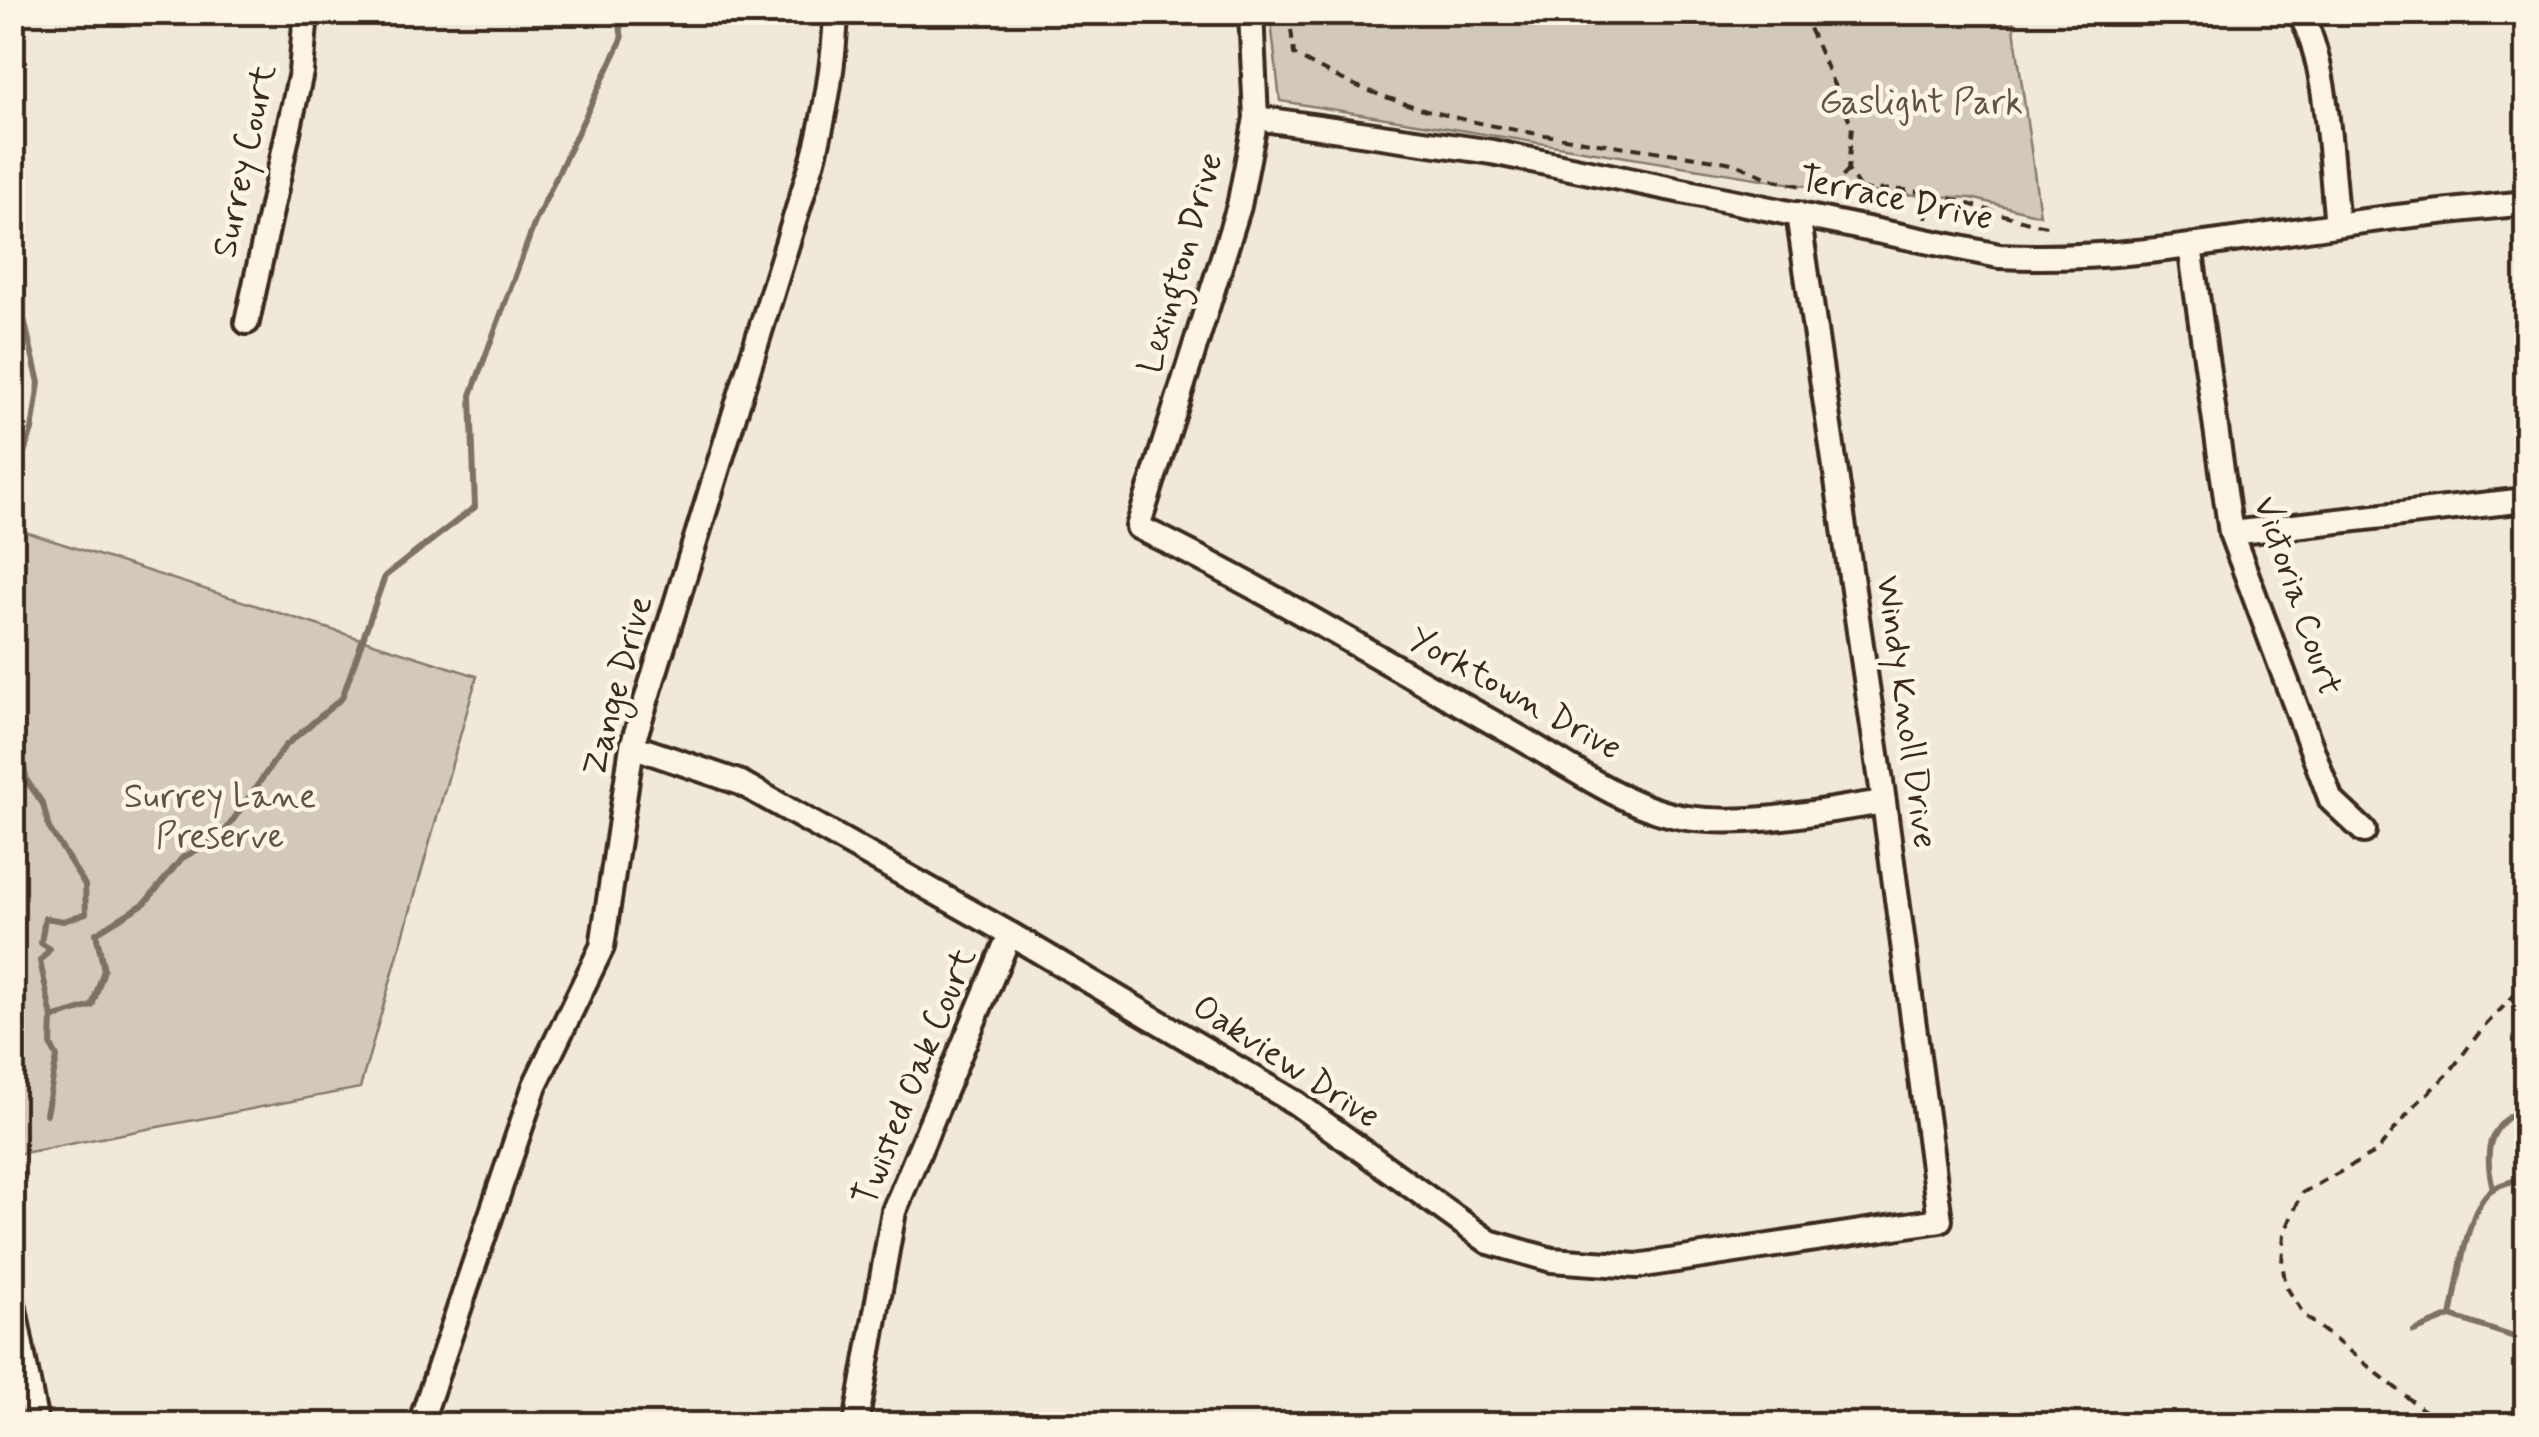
<svg xmlns="http://www.w3.org/2000/svg" width="2539" height="1437" font-family="Mynerve,sans-serif">
	<style>
		.green { fill: #d2c9ba; stroke: #867a6c; stroke-width: 2.5 }
		.lines { fill: none; stroke-linecap: round; stroke-linejoin: round }
		.stream { stroke: #7e7163; stroke-width: 6 }
		.street-casing { stroke: #3b2a1e; stroke-width: 30 }
		.path { stroke: #3b2a1e; stroke-width: 4; stroke-dasharray: 10 8; stroke-linecap: butt }
		.street { stroke: #fcf5e5; stroke-width: 22 }
		.labels { text-anchor: middle; dominant-baseline: central; stroke-width: 9; stroke-linejoin: round; paint-order: stroke }
		.park-label { font-size: 35px; fill: #615245; stroke: #fcf5e5 }
		.street-label { font-size: 35px; fill: #3b2a1e; stroke: #fcf5e5 }
	</style>
	<rect width="100%" height="100%" fill="#f0e9d9"/>
	<filter id="ink" filterUnits="userSpaceOnUse"><feTurbulence type="fractalNoise" baseFrequency=".01" numOctaves="2"/><feDisplacementMap in="SourceGraphic" scale="20" xChannelSelector="R" yChannelSelector="G"/><feConvolveMatrix kernelMatrix="1 2 1 2 8 2 1 2 1" color-interpolation-filters="sRGB"/></filter>
	<g filter="url(#ink)">
		<path class="green" d="M1270 13H2012L2040 215 1971 198 1830 190 1280 101Z
			M13 528 477 676 360 1088 13 1155Z"/>
		<g class="lines">
			<path class="stream" d="M12 192 22 235 24 319 39 383 32 430 22 458 19 488 12 504
				M12 713 27 781 43 804 49 828 85 885 86 913 64 921 45 918 41 943 50 949 40 961 52 1018 51 1045 57 1057 46 1114
				M52 1018 92 1006 104 970 96 933 145 903 182 858 221 837 285 746 342 698 385 576 475 507 471 395 535 222 622 39 618 12
				M2493 1189C2483 1148 2488 1127 2526 1105
				M2451 1316C2458 1285 2466 1210 2490 1191 2501 1182 2514 1182 2526 1177
				M2451 1316 2526 1341
				M2414 1331 2451 1316
				M2340 1424 2351 1418"/>
			<g class="street-casing">
				<path id="street" d="M1251 12 1256 118 1239 206 1138 527C1268 590 1391 666 1517 736 1570 766 1627 809 1687 818 1752 827 1820 811 1884 802
					M2299 12C2329 61 2330 166 2337 224
					M1256 118 1492 152 1999 256C2109 262 2219 242 2328 226 2394 216 2460 210 2526 203
					M2190 246 2231 533 2331 800 2364 831
					M247 322 301 72 306 12
					M2231 533 2526 500
					M632 746 741 783 1010 934 1296 1103 1489 1242 1552 1260 1637 1266 1940 1220 1884 802 1798 214
					M12 1298 36 1424
					M420 1424 535 1085 602 947 632 746 813 160C826 112 834 63 836 12
					M856 1424 894 1211 1010 934"/>
			</g>
			<path class="path" d="M1289 12 1294 54C1422 132 1582 137 1727 162 1742 165 1755 173 1769 178 1787 184 1810 188 1829 190 1856 193 1885 187 1913 191 1960 197 2005 219 2052 227
				M1802 12 1852 126 1848 170 1860 189
				M1830 190 1847 171
				M1926 219 1929 194
				M2441 1424 2304 1315 2286 1286 2282 1263 2284 1234 2302 1193 2376 1152 2414 1106 2449 1073 2482 1029 2526 983"/>
			<use href="#street" class="street"/>
		</g>
	</g>
	<g class="labels">
		<g class="park-label">
			<text x="1921" y="103">Gaslight Park</text>
			<text x="220" y="797">Surrey Lane<tspan x="220" dy="40">Preserve</tspan></text>
		</g>
		<g class="street-label">
			<text transform="translate(245 161) rotate(-78)">Surrey Court</text>
			<text transform="translate(1896 199) rotate(12)">Terrace Drive</text>
			<text transform="translate(1181 263) rotate(-74)">Lexington Drive</text>
			<text transform="translate(2297 596) rotate(71)">Victoria Court</text>
			<text transform="translate(618 686) rotate(-75)">Zange Drive</text>
			<text transform="translate(1515 694) rotate(29)">Yorktown Drive</text>
			<text transform="translate(1906 712) rotate(82)">Windy Knoll Drive</text>
			<text transform="translate(1286 1062) rotate(33)">Oakview Drive</text>
			<text transform="translate(915 1077) rotate(-68)">Twisted Oak Court</text>
		</g>
	</g>
	<rect width="2539" height="1437" fill="none" stroke="#fcf5e5" stroke-width="50"/>
	<rect x="25" y="25" width="2489" height="1387" fill="none" stroke="#3b2a1e" stroke-width="4" filter="url(#ink)"/>
</svg>
